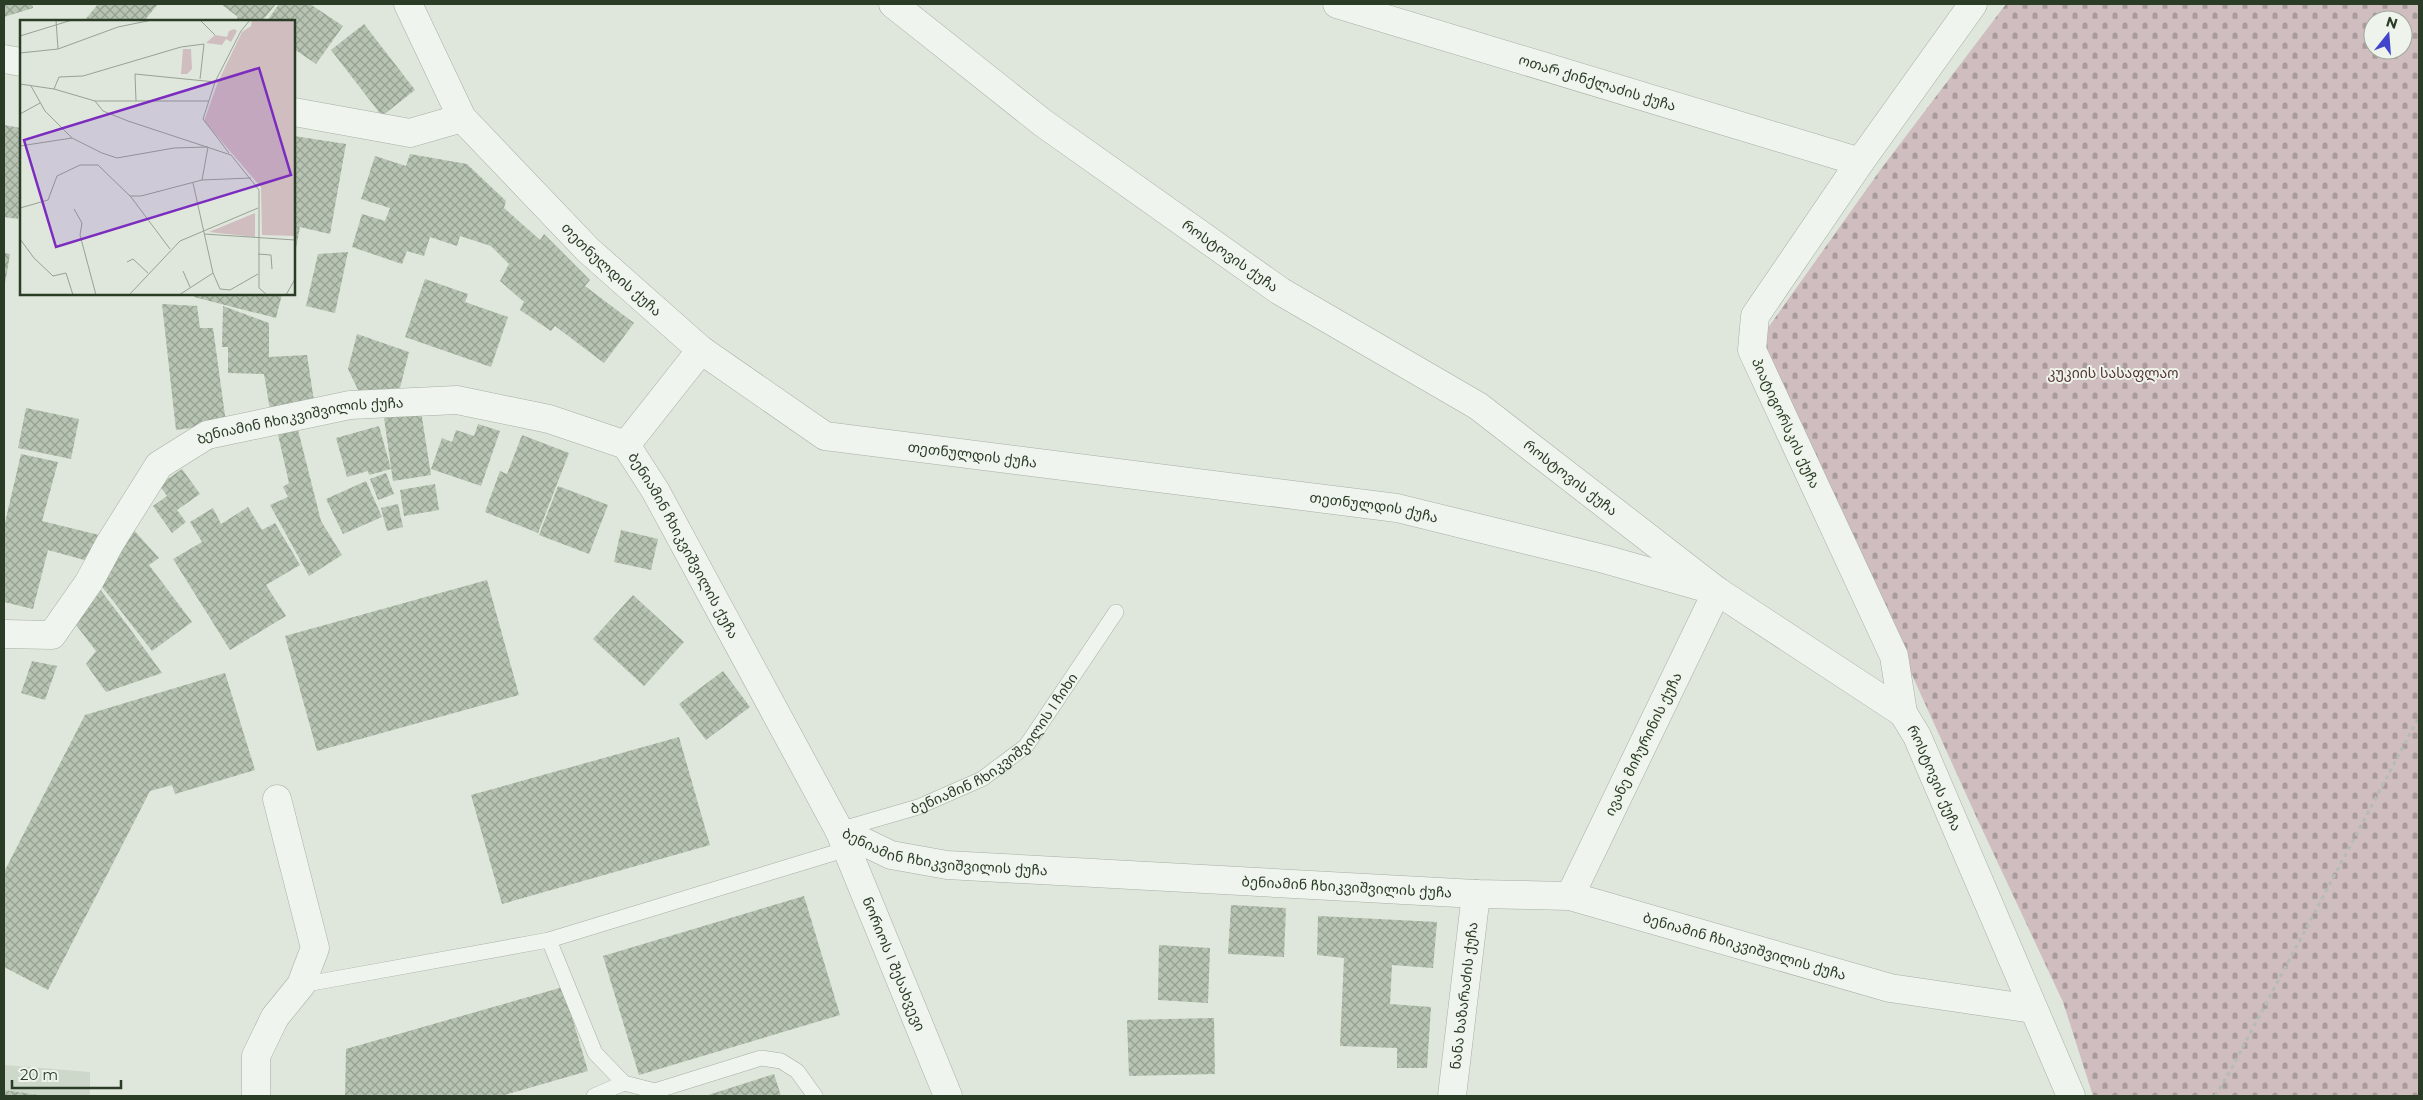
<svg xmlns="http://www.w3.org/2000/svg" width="2423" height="1100" font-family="Montserrat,'Noto Sans Georgian',sans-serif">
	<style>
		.built { fill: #cdd8ca }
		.cemetery { fill: url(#cemetery-stones); fill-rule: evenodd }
		.building { fill: url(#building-cross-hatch) }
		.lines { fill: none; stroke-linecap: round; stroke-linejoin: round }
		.service-casing { stroke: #a5b0a2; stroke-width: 16 }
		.minor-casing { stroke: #a5b0a2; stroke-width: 29 }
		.tertiary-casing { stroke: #a5b0a2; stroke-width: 29 }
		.path { stroke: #b5bdb3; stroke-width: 3; stroke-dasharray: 4 4; stroke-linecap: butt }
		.service { stroke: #f0f4ef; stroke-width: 15 }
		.minor { stroke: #f0f4ef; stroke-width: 28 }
		.tertiary { stroke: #f0f4ef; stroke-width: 28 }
		.labels { text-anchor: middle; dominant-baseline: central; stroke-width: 4; stroke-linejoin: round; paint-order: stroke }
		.street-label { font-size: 14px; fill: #2b3c26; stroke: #eef4eb }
		.park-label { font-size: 14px; fill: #573436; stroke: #eef4eb }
		.inset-road { fill: none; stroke: #97a293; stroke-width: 1 }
		.view { fill: #7b2cbf; fill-opacity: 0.15; stroke: #7b2cbf; stroke-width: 2.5 }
		.inset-edge { fill: none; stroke: #2b3c26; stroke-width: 2.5 }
	</style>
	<defs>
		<pattern id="cemetery-stones" width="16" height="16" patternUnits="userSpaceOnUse" patternTransform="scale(1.25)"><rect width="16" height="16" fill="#d0bdc0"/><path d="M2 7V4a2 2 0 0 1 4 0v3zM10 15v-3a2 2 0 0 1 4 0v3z" fill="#a99b9c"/></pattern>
		<pattern id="building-cross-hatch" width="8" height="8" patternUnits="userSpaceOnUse" patternTransform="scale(1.25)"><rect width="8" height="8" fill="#b7c3b3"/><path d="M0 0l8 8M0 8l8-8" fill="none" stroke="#95a091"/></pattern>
	</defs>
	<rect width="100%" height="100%" fill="#dfe6dc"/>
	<path class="built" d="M4 1065 90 1072V1096H4Z"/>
	<path class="cemetery" d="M2006 4H2419V1096H2093L2063 1002 1975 814 1760 339 1881 169ZM2373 20H2403V50H2373Z"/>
	<path class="building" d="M4 4H32L33 8 4 17Z
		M98 4H158L144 21H87L85 20Z
		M221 4H276L262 21H235L238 17Z
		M279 4H310L343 26 316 64 294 49V21H267Z
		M364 24 415 90 382 116 331 50Z
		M4 125 21 128V203L18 219 4 217Z
		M294 136 346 144 330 234 300 227 295 253Z
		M410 154 467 164 506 201 504 208 540 240 544 234 590 280 585 286 634 323 604 363 555 326 551 331 520 310 524 302 500 281 509 264 491 246 460 236 457 246 430 237 424 256 407 251 402 264 352 247 362 214 385 221 390 208 361 199 375 156 406 166Z
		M348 252 335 313 306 306 318 254Z
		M4 253 10 254 5 284H4Z
		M425 279 468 294 465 302 508 317 491 367 405 337Z
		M194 294H282L276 318 194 297Z
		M162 304 197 306 200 328H213L226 423 176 430Z
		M223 306 269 323V357L307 355 314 401 270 410 264 374 228 373V347H222Z
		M357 334 409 352 400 388 359 392 348 369Z
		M420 405 431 475 393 481 383 411Z
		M26 408 79 419 71 459 18 448Z
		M478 424 500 431 481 486 431 469 442 438 452 442 456 430 474 436Z
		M297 426 321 521 342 555 309 576 270 505 288 497 283 487 289 483 277 430Z
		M379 426 391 469 369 475 368 471 347 477 336 438Z
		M522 435 569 453 538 533 485 512 500 471 507 474Z
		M21 454 58 462 42 521 103 536 88 561 48 550 33 609 4 602V527Z
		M182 469 200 494 177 510 186 522 172 533 153 506 167 496 159 485Z
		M386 473 394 494 378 500 370 479Z
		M366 481 382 517 343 534 326 499Z
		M435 484 439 510 404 516 400 490Z
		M558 486 608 505 589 554 539 535Z
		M398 504 403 527 387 531 381 508Z
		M248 507 262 530 275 523 300 565 266 585 286 616 230 650 173 559 202 542 190 522 213 508 221 524Z
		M130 526 159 558 149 565 192 622 152 651 96 579Z
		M621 530 658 539 651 570 614 562Z
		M487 580 519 695 317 751 285 636Z
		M96 584 128 626 162 673 106 692 86 664 96 651 73 621Z
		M633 595 684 642 644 686 593 639Z
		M32 661 57 666 45 700 21 693Z
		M723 671 750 707 706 740 679 704Z
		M225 673 255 770 175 794 172 785 150 791 48 990 4 967V872L85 715Z
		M679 737 710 845 502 904 471 795Z
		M804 896 840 1015 639 1075 603 956Z
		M1231 905 1286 908 1284 957 1228 954Z
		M1318 916 1437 922 1433 968 1392 965 1390 1004 1431 1007 1427 1068H1397V1048L1340 1046 1344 958 1317 955Z
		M1159 945 1210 948 1208 1003 1158 1000Z
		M563 987 588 1071 501 1096H345L346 1049Z
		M1214 1018 1215 1074 1129 1076 1127 1020Z
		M774 1074 781 1096H705Z
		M4 1090 38 1095V1096H4Z"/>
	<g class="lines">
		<g class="service-casing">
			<g id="service">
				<path id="s1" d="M839 830 918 807 982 779 1026 746 1116 612"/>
				<path d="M549 940 595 1053 624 1083 655 1091 761 1058 781 1061 797 1071 815 1096"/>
				<path d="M301 985 549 940 847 849"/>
				<path d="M594 1096 624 1083"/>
			</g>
		</g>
		<g class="minor-casing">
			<g id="minor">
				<path id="s2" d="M408 4 462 118 588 250 701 350 825 436 1397 508 1604 559 1717 591 1570 896"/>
				<path id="s3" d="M1337 4 1860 162"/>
				<path d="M4 59 21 62"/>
				<path d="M294 112 410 133 462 118"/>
				<path d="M626 445 701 350"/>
				<path id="s4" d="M4 634 52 635 89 582 110 543 159 465 207 435 350 405 457 400 549 419 626 445 655 490 839 830 948 1096"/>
				<path d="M1903 713 1894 656 1752 350 1755 316 1860 162 1973 4"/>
				<path id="s5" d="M839 830 891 855 947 865 1476 894 1570 896 1890 988 2033 1009"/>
				<path d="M256 1096V1056L275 1017 301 985 315 948 277 799"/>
				<path id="s6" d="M1452 1096 1476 894"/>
			</g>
		</g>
		<g class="tertiary-casing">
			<g id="tertiary">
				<path id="s7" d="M893 4 1043 123 1280 291 1478 406 1717 591 1903 713 1917 736 2071 1096"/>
			</g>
		</g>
		<path class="path" d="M2215 1096 2230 1071 2419 717"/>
		<use href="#service" class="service"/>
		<use href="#minor" class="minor"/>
		<use href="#tertiary" class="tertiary"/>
	</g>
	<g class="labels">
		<g class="street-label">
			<text stroke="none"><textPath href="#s3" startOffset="272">ოთარ ქინქლაძის ქუჩა</textPath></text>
			<text stroke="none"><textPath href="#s7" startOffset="421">როსტოვის ქუჩა</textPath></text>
			<text stroke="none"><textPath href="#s2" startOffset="339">თეთნულდის ქუჩა</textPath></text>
			<text stroke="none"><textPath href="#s4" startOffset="400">ბენიამინ ჩხიკვიშვილის ქუჩა</textPath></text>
			<text transform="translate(1786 423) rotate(65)">პიატიგორსკის ქუჩა</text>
			<text stroke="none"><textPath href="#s2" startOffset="759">თეთნულდის ქუჩა</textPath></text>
			<text stroke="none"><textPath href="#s7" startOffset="828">როსტოვის ქუჩა</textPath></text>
			<text stroke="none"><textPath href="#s2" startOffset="1164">თეთნულდის ქუჩა</textPath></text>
			<text stroke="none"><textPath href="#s4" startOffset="850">ბენიამინ ჩხიკვიშვილის ქუჩა</textPath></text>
			<text stroke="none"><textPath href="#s1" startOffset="184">ბენიამინ ჩხიკვიშვილის I ჩიხი</textPath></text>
			<text transform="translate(1643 744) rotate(-64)">ივანე მიჩურინის ქუჩა</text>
			<text stroke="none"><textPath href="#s7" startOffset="1308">როსტოვის ქუჩა</textPath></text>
			<text stroke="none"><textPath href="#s5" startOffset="110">ბენიამინ ჩხიკვიშვილის ქუჩა</textPath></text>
			<text stroke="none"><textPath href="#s5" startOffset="515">ბენიამინ ჩხიკვიშვილის ქუჩა</textPath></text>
			<text stroke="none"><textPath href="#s5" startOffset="920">ბენიამინ ჩხიკვიშვილის ქუჩა</textPath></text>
			<text stroke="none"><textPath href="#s4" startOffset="1319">ნორიოს I შესახვევი</textPath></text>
			<text stroke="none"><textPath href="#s6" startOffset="101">ნანა ხაზარაძის ქუჩა</textPath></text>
		</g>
		<g class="park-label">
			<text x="2113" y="373">კუკიის სასაფლაო</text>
		</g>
	</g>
	<g transform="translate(20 20)">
		<rect width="275" height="275" fill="#dfe6dc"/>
		<path d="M235 193V217L189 212Z" fill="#d0bdc0"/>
		<path d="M214 9 217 11 211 22 206 19 202 25 186 23 195 15 207 17 209 11ZM163 29H171L172 49 167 54H161Z" fill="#d0bdc0"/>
		<path d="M232 0H275V216L242 215 241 167 184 101 198 62 222 12 231 6Z" fill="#d0bdc0"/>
		<path class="inset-road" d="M36 0 38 29M180 0 195 15M0 16 52 0M0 33 38 29 98 7 132 0M0 64 34 69 75 81H189M11 66 25 91 52 118 82 133 97 138 154 128 188 127 182 160M34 69 39 57 63 56 161 27 184 24 180 59M75 81 83 91 108 101 211 135 239 170V268L247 275M116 81 115 54 195 62M0 94 20 83M0 126 52 118M209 133 183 99 195 62 221 11 230 0M173 163 193 253 200 269 210 270 238 254M110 176H121L182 160 231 158M0 188 28 180 37 156 60 145H78L111 177 150 229M54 189 62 203 60 215 76 275M184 214 275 220M0 219 14 238 33 256 46 253 53 275M238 234 251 235 252 249M107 242 113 239 128 253M163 251 170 267M109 275 160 221 238 188M159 275 193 253M266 275 275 259"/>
		<path class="view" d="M239 48 271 155 36 227 4 120Z"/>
		<rect width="275" height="275" class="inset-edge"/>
	</g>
	<rect width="2423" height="1100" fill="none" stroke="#2b3c26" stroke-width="10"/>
	<g transform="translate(2388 35) rotate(17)"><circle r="24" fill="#eef4eb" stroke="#a0aa9c"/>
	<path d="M0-4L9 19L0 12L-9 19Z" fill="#4145cb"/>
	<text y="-8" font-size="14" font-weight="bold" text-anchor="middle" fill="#2b3c26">N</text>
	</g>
	<path d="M12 1080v8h109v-8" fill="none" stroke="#2b3c26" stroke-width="2.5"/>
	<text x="20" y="1080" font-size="15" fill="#2b3c26" stroke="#eef4eb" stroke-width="4" paint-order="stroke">20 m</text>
</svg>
